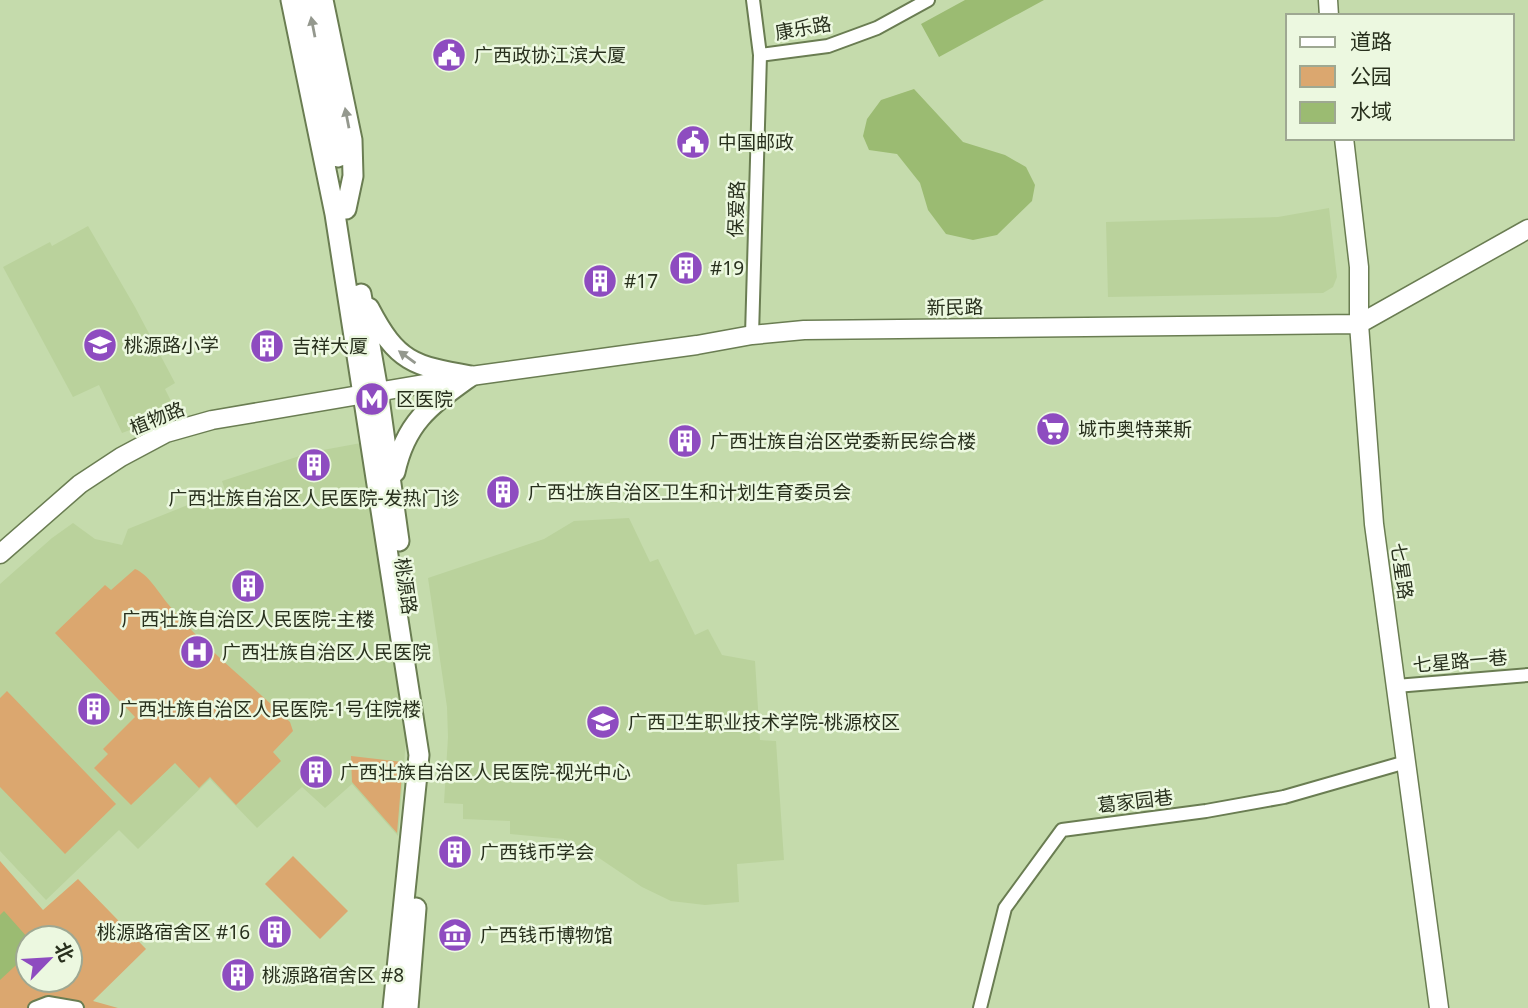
<svg xmlns="http://www.w3.org/2000/svg" width="1528" height="1008" font-family="'Noto Sans','Noto Sans SC',sans-serif">
	<style>
		.built { fill: #bad29c }
		.green { fill: #dba76f; fill-rule: evenodd }
		.water { fill: #9bbb72 }
		.lines { fill: none; stroke-linecap: round; stroke-linejoin: round }
		.minor-casing { stroke: #6a7d52; stroke-width: 16 }
		.secondary-casing { stroke: #6a7d52; stroke-width: 21 }
		.primary-casing { stroke: #6a7d52; stroke-width: 23 }
		.minor { stroke: #fff; stroke-width: 12 }
		.secondary { stroke: #fff; stroke-width: 18 }
		.primary { stroke: #fff; stroke-width: 19 }
		.oneway { fill: #94988e }
		.labels { text-anchor: middle; dominant-baseline: central; stroke-width: 5; stroke-linejoin: round; paint-order: stroke }
		.street-label { font-size: 19px; fill: #28301d; stroke: #ecf8e0 }
		.poi-label { font-size: 19px; fill: #28301d; stroke: #ecf8e0; text-anchor: start }
	</style>
	<rect width="100%" height="100%" fill="#c5dbac"/>
	<path class="built" d="M1329 208 1337 277 1333 287 1323 293 1108 297 1106 222 1278 217Z
		M88 226 135 307 175 383 165 389 178 415 151 422 122 433 99 385 73 397 3 267 50 242 52 246Z
		M361 443 406 740 398 836 352 784 325 808 302 787 257 828 210 779 138 849 119 830 46 900 0 851V584L52 538 73 523 95 539 122 545 128 529 225 490 222 481 312 452Z
		M629 518 650 562 658 559 695 635 708 629 722 655 755 661 760 740 776 741 784 860 737 864 739 902 705 905 671 901 642 887 596 856 564 852V839L510 834V821L463 819V804L444 803 448 737 447 707 428 578 544 539 574 521Z"/>
	<path class="green" d="M135 569C148 574 159 593 168 604 203 647 250 683 290 722L293 731 273 752 281 761 236 805 210 777 199 788 175 763 131 805 94 768 108 754 103 749 135 717 55 633 105 585 111 590Z
		M7 691 116 804 65 854 0 787V698Z
		M351 756 403 762 397 833 352 782Z
		M293 856 348 911 320 939 265 884Z
		M0 861 43 910 78 879 146 949 93 1001 118 1008H0ZM28 938H70V980H28Z"/>
	<path class="water" d="M965 0H1044L939 57 921 24Z
		M914 89 963 142 1005 155 1026 167 1035 185 1032 201 997 235 973 240 946 234 928 210 920 183 897 154 869 150 863 136 867 119 881 100Z
		M4 911 28 938V954L0 980V915Z"/>
	<g class="lines">
		<g class="minor-casing">
			<path id="minor" d="M760 55 828 46 877 28 928 0
				M752 335 760 55 753 0
				M1396 686 1528 675
				M35 1008 48 1003 77 1008
				M980 1008 1005 908 1062 830 1206 811 1284 797 1406 762"/>
		</g>
		<g class="secondary-casing">
			<path id="secondary" d="M1328 0 1329 16
				M1344 138 1359 267V324L1374 524 1439 1008
				M0 554 80 484 121 457 166 433 212 420 471 376 697 345 752 335 804 330 1359 324 1528 229"/>
		</g>
		<g class="primary-casing">
			<path id="primary" d="M291 0 335 214 419 755 393 1008
				M308 0 338 157
				M323 0 352 140 353 176 346 209
				M361 294 378 391 399 541
				M369 308C397 362 413 366 471 376
				M395 472C406 421 431 405 471 376
				M408 1008 416 908"/>
		</g>
		<use href="#minor" class="minor"/>
		<use href="#secondary" class="secondary"/>
		<use href="#primary" class="primary"/>
	</g>
	<defs><path id="oneway-solid" d="M-6-.8H1V-3.2L6.5 0L1 3.2V.8H-6Z" transform="scale(1.75)"/></defs>
	<g class="oneway">
		<use href="#oneway-solid" transform="translate(313 27) rotate(-101)"/>
		<use href="#oneway-solid" transform="translate(347 118) rotate(-101)"/>
		<use href="#oneway-solid" transform="translate(407 357) rotate(-144)"/>
	</g>
	<defs>
		<g id="civic-disc" transform="scale(1.75)"><circle r="9.5" fill="#8e4cc0" stroke="#ecf8e0"/><path d="M-.6-6.5H3V-4.5H.6V-3L4-1V1h2V6H-6V1h2V-1L-.6-3ZM-1.2 2.5V6h2.4V2.5Z" fill="#fff"/></g>
		<g id="building-disc" transform="scale(1.75)"><circle r="9.5" fill="#8e4cc0" stroke="#ecf8e0"/><path d="M-4-6H4V6H1V3H-1V6H-4ZM-2.5-4.3h1.7v1.8h-1.7ZM.8-4.3h1.7v1.8H.8ZM-2.5-1h1.7V.8h-1.7ZM.8-1h1.7V.8H.8Z" fill="#fff"/></g>
		<g id="school-disc" transform="scale(1.75)"><circle r="9.5" fill="#8e4cc0" stroke="#ecf8e0"/><path d="M0-5L7-2L0 1L-7-2ZM-4 1L0 2.5L4 1V4Q0 6-4 4Z" fill="#fff"/></g>
		<g id="metro-disc" transform="scale(1.75)"><circle r="9.5" fill="#8e4cc0" stroke="#ecf8e0"/><path d="M-5.5 5V-5H-3L0 0L3-5H5.5V5H3V-.5L0 4L-3-.5V5Z" fill="#fff"/></g>
		<g id="supermarket-disc" transform="scale(1.75)"><circle r="9.5" fill="#8e4cc0" stroke="#ecf8e0"/><path d="M-6-5.5h2.5l.6 2H6L4.5 2H-2.5L-4.4-4H-6ZM-1.5 3.2a1.3 1.3 0 1 0 .1 0ZM3 3.2a1.3 1.3 0 1 0 .1 0Z" fill="#fff"/></g>
		<g id="hospital-disc" transform="scale(1.75)"><circle r="9.5" fill="#8e4cc0" stroke="#ecf8e0"/><path d="M-5-5h3v3.5h4V-5h3V5h-3V1.5h-4V5h-3Z" fill="#fff"/></g>
		<g id="university-disc" transform="scale(1.75)"><circle r="9.5" fill="#8e4cc0" stroke="#ecf8e0"/><path d="M0-5L7-2L0 1L-7-2ZM-4 1L0 2.5L4 1V4Q0 6-4 4Z" fill="#fff"/></g>
		<g id="museum-disc" transform="scale(1.75)"><circle r="9.5" fill="#8e4cc0" stroke="#ecf8e0"/><path d="M0-6L6-3V-2H-6V-3ZM-5-1h2V3h-2ZM-1-1h2V3h-2ZM3-1h2V3H3ZM-6 4H6V6H-6Z" fill="#fff"/></g>
	</defs>
	<g fill-rule="evenodd">
		<use href="#civic-disc" x="449" y="55"/>
		<use href="#civic-disc" x="693" y="142"/>
		<use href="#building-disc" x="686" y="268"/>
		<use href="#building-disc" x="600" y="281"/>
		<use href="#school-disc" x="100" y="345"/>
		<use href="#building-disc" x="267" y="346"/>
		<use href="#metro-disc" x="372" y="399"/>
		<use href="#supermarket-disc" x="1053" y="429"/>
		<use href="#building-disc" x="685" y="441"/>
		<use href="#building-disc" x="314" y="465"/>
		<use href="#building-disc" x="503" y="492"/>
		<use href="#building-disc" x="248" y="586"/>
		<use href="#hospital-disc" x="197" y="652"/>
		<use href="#building-disc" x="94" y="709"/>
		<use href="#university-disc" x="603" y="722"/>
		<use href="#building-disc" x="316" y="772"/>
		<use href="#building-disc" x="455" y="852"/>
		<use href="#building-disc" x="275" y="932"/>
		<use href="#museum-disc" x="455" y="935"/>
		<use href="#building-disc" x="238" y="975"/>
	</g>
	<g class="labels">
		<g class="street-label">
			<text transform="translate(803 28) rotate(-10)">康乐路</text>
			<text transform="translate(736 209) rotate(-88)">保爱路</text>
			<text transform="translate(955 307) rotate(-1)">新民路</text>
			<text transform="translate(157 418) rotate(-22)">植物路</text>
			<text transform="translate(1402 571) rotate(82)">七星路</text>
			<text transform="translate(406 586) rotate(82)">桃源路</text>
			<text transform="translate(1460 661) rotate(-5)">七星路一巷</text>
			<text transform="translate(1135 801) rotate(-7)">葛家园巷</text>
		</g>
		<g class="poi-label">
			<text x="474" y="55">广西政协江滨大厦</text>
			<text x="718" y="142">中国邮政</text>
			<text x="710" y="268">#19</text>
			<text x="624" y="281">#17</text>
			<text x="124" y="345">桃源路小学</text>
			<text x="292" y="346">吉祥大厦</text>
			<text x="396" y="399">区医院</text>
			<text x="1078" y="429">城市奥特莱斯</text>
			<text x="710" y="441">广西壮族自治区党委新民综合楼</text>
			<text x="528" y="492">广西壮族自治区卫生和计划生育委员会</text>
			<text x="314" y="498" text-anchor="middle">广西壮族自治区人民医院-发热门诊</text>
			<text x="248" y="619" text-anchor="middle">广西壮族自治区人民医院-主楼</text>
			<text x="222" y="652">广西壮族自治区人民医院</text>
			<text x="119" y="709">广西壮族自治区人民医院-1号住院楼</text>
			<text x="628" y="722">广西卫生职业技术学院-桃源校区</text>
			<text x="340" y="772">广西壮族自治区人民医院-视光中心</text>
			<text x="480" y="852">广西钱币学会</text>
			<text x="250" y="932" text-anchor="end">桃源路宿舍区 #16</text>
			<text x="480" y="935">广西钱币博物馆</text>
			<text x="262" y="975">桃源路宿舍区 #8</text>
		</g>
	</g>
	<rect x="1286" y="14" width="228" height="126" fill="#ecf8e0" stroke="#9ea892" stroke-width="2"/>
	<rect x="1300" y="37" width="35" height="10" fill="#ffffff" stroke="#9ea892" stroke-width="2"/>
	<text x="1350" y="49" font-size="21" fill="#28301d">道路</text>
	<rect x="1300" y="66" width="35" height="21" fill="#dba76f" stroke="#9ea892" stroke-width="2"/>
	<text x="1350" y="84" font-size="21" fill="#28301d">公园</text>
	<rect x="1300" y="102" width="35" height="21" fill="#9bbb72" stroke="#9ea892" stroke-width="2"/>
	<text x="1350" y="119" font-size="21" fill="#28301d">水域</text>
	<g transform="translate(49 959) rotate(65)"><circle r="33" fill="#ecf8e0" stroke="#9ea892" stroke-width="2"/>
	<path d="M0-5L12 26L0 18L-12 26Z" fill="#8e4cc0"/>
	<text y="-10" font-size="19" font-weight="bold" text-anchor="middle" fill="#28301d">北</text>
	</g>
</svg>
